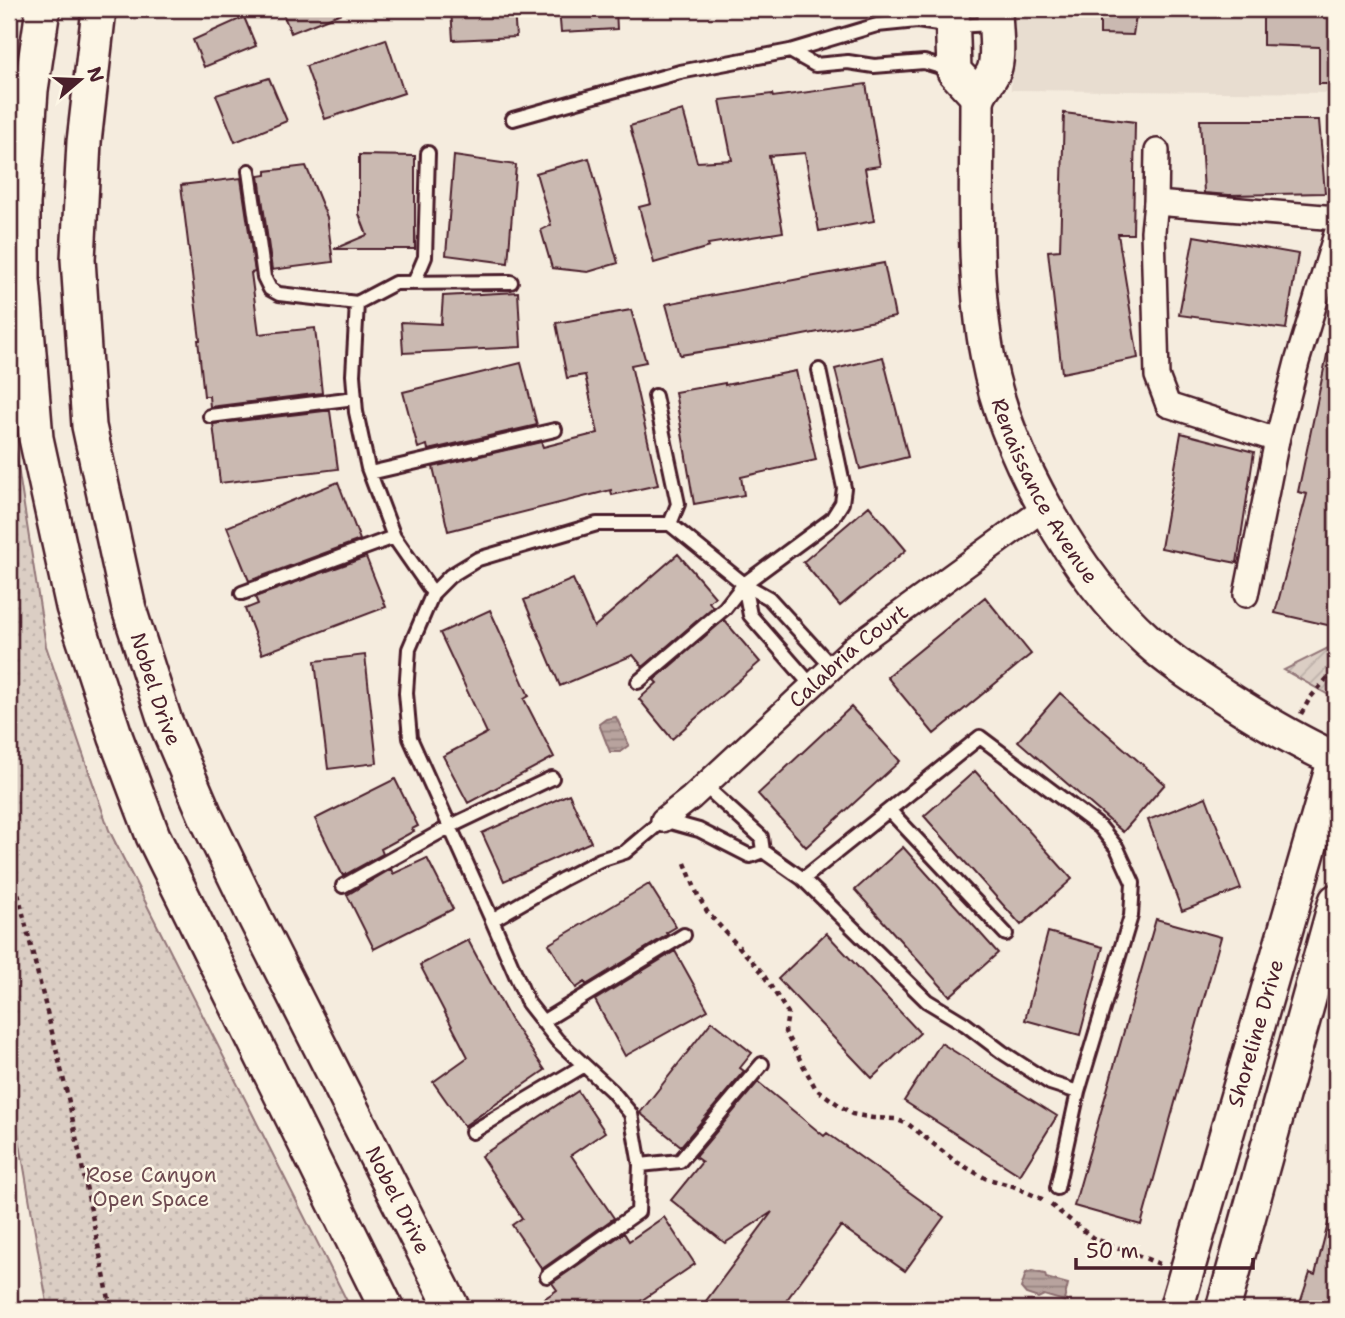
<svg xmlns="http://www.w3.org/2000/svg" width="1345" height="1318" font-family="'Shantell Sans',sans-serif">
	<style>
		.built { fill: #e8ddd0 }
		.grass { fill: url(#grass-dots); stroke: #927678; stroke-width: 2 }
		.garden { fill: url(#garden-furrows); stroke: #927678; stroke-width: 2 }
		.water { fill: url(#water-rules); stroke: #8c6e70; stroke-width: 2 }
		.building { fill: #cab9b1; stroke: #4a1f2b; stroke-width: 2 }
		.lines { fill: none; stroke-linecap: round; stroke-linejoin: round }
		.lane-casing { stroke: #4a1f2b; stroke-width: 18 }
		.street-casing { stroke: #4a1f2b; stroke-width: 28 }
		.secondary-casing { stroke: #4a1f2b; stroke-width: 38 }
		.path { stroke: #4a1f2b; stroke-width: 4.5; stroke-dasharray: 5 5; stroke-linecap: butt }
		.lane { stroke: #fcf5e5; stroke-width: 12 }
		.street { stroke: #fcf5e5; stroke-width: 23 }
		.secondary { stroke: #fcf5e5; stroke-width: 33 }
		.labels { text-anchor: middle; dominant-baseline: central; stroke-width: 5; stroke-linejoin: round; paint-order: stroke }
		.street-label { font-size: 21px; fill: #4a1f2b; stroke: #fcf5e5 }
		.park-label { font-size: 21px; fill: #6e4b51; stroke: #fcf5e5 }
	</style>
	<defs>
		<pattern id="grass-dots" width="8" height="8" patternUnits="userSpaceOnUse" patternTransform="scale(1.75)"><rect width="8" height="8" fill="#dbcec4"/><path d="M2 2h.1M6 6h.1" fill="none" stroke="#bdb0a9" stroke-width="1.8" stroke-linecap="round"/></pattern>
		<pattern id="garden-furrows" width="10" height="10" patternUnits="userSpaceOnUse" patternTransform="scale(1.75)"><rect width="10" height="10" fill="#dbcec4"/><path d="M-1 1l2-2M0 10L10 0M9 11l2-2" fill="none" stroke="#bdb0a9"/></pattern>
		<pattern id="water-rules" width="6" height="5" patternUnits="userSpaceOnUse" patternTransform="scale(1.75)"><rect width="6" height="5" fill="#b8a39e"/><path d="M0 2.5h6" fill="none" stroke="#988481"/></pattern>
	</defs>
	<rect width="100%" height="100%" fill="#f5ecde"/>
	<filter id="ink" filterUnits="userSpaceOnUse"><feTurbulence type="fractalNoise" baseFrequency=".0143" numOctaves="2"/><feDisplacementMap in="SourceGraphic" scale="14" xChannelSelector="R" yChannelSelector="G"/><feConvolveMatrix kernelMatrix="1 2 1 2 8 2 1 2 1" color-interpolation-filters="sRGB"/></filter>
	<g filter="url(#ink)">
		<path class="built" d="M1011 9H1336V93L1011 90Z"/>
		<path class="grass" d="M9 410 46 646 109 830 351 1309H48L9 1079Z"/>
		<path class="garden" d="M1336 644V699L1284 670Z"/>
		<path class="water" d="M616 717 629 745 620 752H610L599 724 606 719Z
			M1032 1271 1045 1274 1046 1278 1068 1284 1064 1301 1044 1295 1038 1298 1026 1294 1021 1288 1026 1273Z"/>
		<path class="building" d="M281 9H349V10L291 33Z
			M451 9H514L516 37 453 40Z
			M559 9H616L617 29 561 32Z
			M1100 9H1137L1133 35 1100 34Z
			M1263 9H1336V84H1319V47L1263 45Z
			M244 17 256 46 204 67 193 40Z
			M386 39 404 93 325 119 306 66Z
			M269 78 287 121 235 142 216 95Z
			M866 84 880 166 865 168 874 221 819 231 805 153 769 156 783 232 708 244 709 247 654 263 639 207 651 204 630 126 683 110 697 162 732 160 720 100 772 94 773 97Z
			M1064 113 1135 122 1133 234H1118L1138 358 1062 373 1048 251 1060 250Z
			M1200 120H1319L1325 193 1229 195 1204 193Z
			M359 155 415 156V249H334L367 235 359 214Z
			M454 156 516 165 508 263 446 255Z
			M589 158 618 263 588 272 552 268 541 230 551 225 536 173Z
			M306 166 327 217 333 262 272 270 259 176 266 175V171Z
			M241 178 255 272 251 273 259 334 315 328 322 393 210 407 209 396H204L198 340H200L181 185Z
			M1194 236 1298 254 1286 329 1179 315Z
			M884 263 895 317 788 338 680 355 666 304Z
			M518 292 521 347 403 353 401 322 441 324 443 296Z
			M631 310 646 362 631 365 658 485 612 495 611 490 448 531 433 467 541 442 543 447 598 433 585 375 567 378 556 323Z
			M1328 350 1336 351V627L1275 613 1307 494 1298 492Z
			M883 357 908 457 860 469 835 369Z
			M521 363 537 425 428 450 427 445 418 448 403 392Z
			M796 371 816 460 741 477 744 495 694 504 675 392 725 383V385Z
			M324 411H330L338 469 220 483 213 424Z
			M1181 433 1254 452 1237 563 1161 548Z
			M338 482 360 540 249 581 227 527Z
			M869 506 906 550 840 606 803 562Z
			M678 554 715 597 709 602 713 607 643 667 633 655 560 686 524 600 573 579 594 627Z
			M366 557 386 607 262 654 245 609 258 604 255 597Z
			M985 597 1031 654 934 734 887 677Z
			M490 610 529 696 524 699 554 757 468 803 443 756 487 733 440 633Z
			M724 620 760 662 672 739 639 699 657 683 654 680Z
			M365 655 377 763 328 769 315 661Z
			M1060 693 1165 784 1123 832 1018 741Z
			M851 707 900 761 806 847 758 794Z
			M975 771 1072 879 1021 925 924 816Z
			M395 779 418 826 412 829 414 831 381 849 383 854 343 876 315 819Z
			M569 794 591 842 504 881 482 833Z
			M1206 797 1241 889 1182 911 1148 820Z
			M903 847 998 953 950 996 855 890Z
			M427 858 453 909 374 949 347 895 391 869 393 874Z
			M649 884 676 927 666 933 667 935 586 985 585 982 576 988 549 944Z
			M1156 919 1221 937 1141 1225 1074 1206Z
			M1048 932 1103 947 1080 1035 1025 1020Z
			M826 933 920 1033 872 1078 778 979Z
			M468 940 510 1019 545 1070 464 1126 433 1082 468 1057 420 965Z
			M675 951 708 1010 625 1056 595 1000Z
			M712 1021 752 1053 740 1068 744 1071 681 1146 640 1113Z
			M941 1043 1057 1116 1020 1175 904 1101Z
			M758 1082 824 1136 827 1133 944 1217 905 1271 841 1226 780 1309H700L772 1212 725 1243 671 1200 702 1162 695 1157Z
			M578 1091 605 1132 571 1155 614 1218 542 1269 512 1225 522 1218 481 1156Z
			M1330 1216 1336 1217V1309H1298L1310 1273 1315 1275Z
			M664 1217 695 1264 629 1309H529L557 1290 552 1283 624 1233 629 1241Z"/>
		<g class="lines">
			<g class="lane-casing">
				<path id="lane" d="M790 51 815 65 848 62 874 66 924 62 951 70
					M513 119 680 72 790 51 877 25 917 21 953 26 993 24
					M249 171 264 277 270 289 279 294 357 303 353 375 356 412 368 468 394 537 433 593
					M414 283 425 257 428 153
					M357 303 395 283 511 282
					M655 396 678 504 670 524
					M210 416 355 398
					M370 473 555 430
					M744 584 832 519 842 503 844 488 819 370
					M744 584 750 615 812 686
					M744 584 769 598 832 667
					M242 593 394 537
					M638 682 725 608 744 584 670 524H597L478 559 450 576 433 593 409 649 406 693 410 738 492 920 563 879 600 860 625 852 663 820 699 830 750 856 763 851
					M705 786 761 837 763 851 803 879 927 1001 965 1024 1002 1052 1050 1083 1078 1092 1131 916 1133 883 1117 848 1100 827 980 737 803 879
					M889 810 1006 934
					M343 886 451 826 552 778
					M492 920 528 1003 557 1040 612 1091 631 1114 640 1165 680 1161 762 1064
					M542 1022 684 935
					M472 1132 583 1066
					M1057 1188 1078 1092
					M547 1276 638 1212 640 1165"/>
			</g>
			<g class="street-casing">
				<g id="street">
					<path d="M1157 151 1156 203 1153 231 1157 376 1168 405"/>
					<path d="M1156 203 1336 218"/>
					<path d="M1168 405 1277 440"/>
					<path d="M1246 595 1277 440 1297 362 1336 234"/>
					<path id="s1" d="M663 820 691 798 855 646 1046 507"/>
				</g>
			</g>
			<g class="secondary-casing">
				<g id="secondary">
					<path d="M43 9 31 90 23 204V280L36 438 73 607 116 738 153 836 387 1309"/>
					<path id="s2" d="M99 9 84 142 78 259 89 426 129 609 165 721 206 817 254 916 453 1309"/>
					<path d="M952 9 954 71 977 96"/>
					<path id="s3" d="M995 9C995 25 999 52 995 67 992 81 977 89 977 104 977 188 972 276 988 359 1006 454 1075 576 1148 641 1171 662 1199 680 1225 697 1261 720 1297 742 1336 759"/>
					<path id="s4" d="M1176 1309 1335 759"/>
					<path d="M1223 1309 1336 901"/>
				</g>
			</g>
			<path class="path" d="M1301 714 1310 698 1336 668
				M685 863 698 896 708 913 761 971 788 1013 785 1032 816 1089 852 1114 873 1118 895 1119 908 1124 955 1161 985 1178 1013 1186 1044 1200
				M9 865 18 893 69 1102 111 1309
				M1051 1205 1093 1238 1160 1264"/>
			<use href="#lane" class="lane"/>
			<use href="#street" class="street"/>
			<use href="#secondary" class="secondary"/>
		</g>
	</g>
	<g class="labels">
		<g class="street-label">
			<text stroke="none"><textPath href="#s3" startOffset="500">Renaissance Avenue</textPath></text>
			<text stroke="none"><textPath href="#s1" startOffset="248">Calabria Court</textPath></text>
			<text stroke="none"><textPath href="#s2" startOffset="690">Nobel Drive</textPath></text>
			<text stroke="none"><textPath href="#s4" startOffset="287">Shoreline Drive</textPath></text>
			<text stroke="none"><textPath href="#s2" startOffset="1256">Nobel Drive</textPath></text>
		</g>
		<g class="park-label">
			<text x="151" y="1175">Rose Canyon<tspan x="151" dy="24">Open Space</tspan></text>
		</g>
	</g>
	<rect width="1345" height="1318" fill="none" stroke="#fcf5e5" stroke-width="35"/>
	<rect x="18" y="18" width="1310" height="1283" fill="none" stroke="#4a1f2b" stroke-width="2.5" filter="url(#ink)"/>
	<g transform="translate(80 80) rotate(71)" stroke="#fcf5e5" stroke-width="5" paint-order="stroke">
	<path d="M0-5L12 26L0 18L-12 26Z" fill="#4a1f2b"/>
	<text y="-10" font-size="19" font-weight="bold" text-anchor="middle" fill="#4a1f2b">N</text>
	</g>
	<path d="M1076 1258v10h177v-10" fill="none" stroke="#4a1f2b" stroke-width="3.5"/>
	<text x="1086" y="1258" font-size="21" fill="#4a1f2b" stroke="#fcf5e5" stroke-width="5" paint-order="stroke">50 m</text>
</svg>
